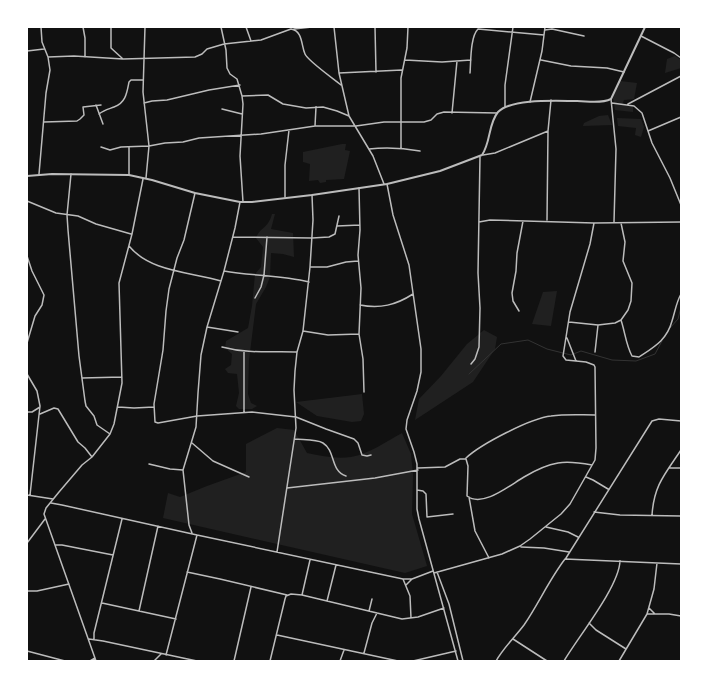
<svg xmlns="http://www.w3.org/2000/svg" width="708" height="688" font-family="'Source Sans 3',sans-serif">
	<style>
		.green { fill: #202020 }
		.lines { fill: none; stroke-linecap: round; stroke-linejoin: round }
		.stream { stroke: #333; stroke-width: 1 }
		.minor { stroke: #bcbcbc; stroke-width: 1.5 }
		.tertiary { stroke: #bcbcbc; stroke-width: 2 }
	</style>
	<rect width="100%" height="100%" fill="#111"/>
	<path class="green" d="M675 56 681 60V68L665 73 667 59Z
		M620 81 637 83 634 99 624 100 622 105 633 107V112L615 110 613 98Z
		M608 115 612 125 583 126 584 123 599 116Z
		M617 118 641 119 644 127 641 137 635 135 636 128 618 126Z
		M342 144H346L345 150 350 151 344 179 326 180V182L320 183 318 180 309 181 310 164 303 162V152Z
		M272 214H275L271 229 293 233 294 257 283 254 271 253 270 277 266 287 256 304 249 360 248 394 251 403 257 406 252 409H239L236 406 239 393 237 374 228 373 225 369 231 365 232 354 225 348 226 341 248 328 252 306 255 274 261 267 263 247 256 238C260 227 268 229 272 214Z
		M557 291 551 326 532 324 543 292Z
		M484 330 497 337 495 349 473 382 415 420 419 399 441 376 467 344Z
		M362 394 364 414 361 421 352 422 317 416 296 402Z
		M277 428 294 430 307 453C322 456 336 459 351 457 369 454 387 441 402 433L411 454 413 475 412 514 427 566 405 573 163 518 168 493 180 497 207 486 246 472V444Z"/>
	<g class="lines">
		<path class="stream" d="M670 328 678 319 681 307
			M469 374 501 344 528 340 547 349 571 355 581 351 612 360 636 361 655 354 662 341"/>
		<path class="minor" d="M83 27 85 38V57
			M111 27V48L123 59
			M145 27 143 92 149 146 146 178
			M221 27 226 50 227 68 230 74 237 79 242 96 243 104 240 156 243 202
			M246 27 251 41
			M334 27 339 73 349 116 373 156 384 184
			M375 27 376 72
			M294 29 312 27
			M545 30 552 29 584 36
			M641 36 674 53 681 58
			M27 51 44 49
			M48 57 74 56 123 59 195 57 202 54 207 49 224 44 261 40 291 29C303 31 301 45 305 54 308 61 334 79 341 85
			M405 60 442 62 471 60
			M541 60 571 66 607 68 624 72
			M339 73 402 70
			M470 73C471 62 470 37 478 29L544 35
			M242 96 268 95 283 104 306 108 323 107 337 111 349 116
			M611 99 616 149 614 222
			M530 102 542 51 545 27
			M144 103 152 101 167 100 209 90 240 85
			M612 103 634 106 642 113 652 143 670 178 681 205
			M628 104 681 76
			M96 105 103 124
			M505 107V85L513 27
			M222 109 242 114
			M452 113 457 61
			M99 114C104 110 109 109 114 107 126 103 127 92 129 82L131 80H143
			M44 122 77 121 80 119 84 115 83 107 101 105
			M315 126 316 107
			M648 131 681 117
			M101 147 110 150 121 147 149 146 165 143 183 142 199 138 261 134 315 126H356L384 122H424L431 120 437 114 444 112 497 113
			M129 147V175
			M401 148V78L407 48 408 27
			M369 149C387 147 403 148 420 151
			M483 155 495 153 548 131
			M39 174 46 93 50 70 48 57 42 42 41 27
			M71 174 67 215 68 230 79 356 85 401 86 406 94 416 97 425 110 434
			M387 184 393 215 409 265 421 349V372L417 391 407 420 406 429 414 452 417 464V509L419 519 458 661
			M359 188 360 230 358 255 361 288 359 334 363 359 364 392
			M195 193 184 240 177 258 169 289 166 311 163 350 154 404 155 422 158 423 197 416 252 412 296 417 326 429 354 439 358 443 362 455 367 456 371 455
			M285 197V165L289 130
			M27 201 56 213 78 216 96 224 131 234
			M547 220 548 131 551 100
			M479 222 490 220 594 223 681 222
			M337 226 360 225
			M233 237 312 238 329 237 335 234 339 216
			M129 246C150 272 191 272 221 281
			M27 256 32 271 44 295 42 305 35 316 27 343
			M310 267H327L346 262 358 261
			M224 271C252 276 281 275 309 282
			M255 298 261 287 264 275 267 237
			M360 305C380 309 396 305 413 294
			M519 311 513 301 512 293 516 271 517 253 523 221
			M621 320C625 332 626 345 632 356L639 357C654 347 667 340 672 321 675 312 676 303 681 294
			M569 322 598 325 615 323 621 320 628 310 631 301 632 283 623 261 625 242 621 223
			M207 327 238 332
			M303 331 328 335 359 334
			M567 338 576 361
			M222 347C248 354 271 351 297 352
			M595 352 598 325
			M471 364 475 359 479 347 480 308 478 273 480 157
			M27 374 37 391 40 406 30 495
			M82 378 122 377
			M118 407 134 408 154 407
			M27 412H32L40 407
			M244 412V352
			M40 414 54 408 58 409 78 442 85 448 92 457
			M295 439C303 440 316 439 323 443 336 451 330 471 346 476
			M192 443 213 461 249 477
			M466 458C481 444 531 418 551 416 566 414 580 415 595 415
			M149 464 170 469 183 470
			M418 468 445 467 460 459H466L468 466 467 496C483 508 510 485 524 477 534 471 546 465 558 463 569 461 581 463 592 465
			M669 468H681
			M586 477 593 480 608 489
			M287 488 375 478 418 470
			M417 490 423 491 426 494 427 517 453 514
			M27 495 53 499
			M469 497 475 531 489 558
			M51 503 62 505 197 535 403 579H412L433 571
			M594 512 620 515 681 516
			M652 515C654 485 665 474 681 450
			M546 527 568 532 578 537
			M192 533 189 525 183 470 196 427 198 393 201 355 207 327 224 271 235 228 240 202
			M27 543 45 519
			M56 545H62L113 555
			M521 547 544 548 569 552
			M277 552 296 428 294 390 295 371 297 352 303 331 310 267 313 220 312 195
			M566 558 652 421 659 419 681 421
			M187 572 220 579 287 595
			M437 572 449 604 463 661
			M434 573 502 554 520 546 530 539 561 514 570 504 595 460 596 448 595 367 594 365 586 362 566 360 563 356 570 312 590 244 594 223
			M403 579 410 596 411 618
			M406 585 412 579
			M27 591H37L69 584
			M302 595 310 560
			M327 601 336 565
			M102 603 176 619
			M649 608 655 614
			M139 611 158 526
			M369 611 372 599
			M647 614H669L681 616
			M589 623 596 630 626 649
			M277 635 398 661
			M89 639 103 641 197 661
			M94 639V633L122 519
			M513 639 547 661
			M27 651 65 661
			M364 653 372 623 377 613
			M166 655 197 535
			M90 661 95 658
			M96 661 44 514 46 508 59 492 82 465 92 457 110 434 114 424 122 383 119 283 132 234 143 179
			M154 661 161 654
			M234 661 251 587
			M270 661 285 599 286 596 291 594 302 595 402 619 418 617 444 608
			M340 661 344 650
			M413 661 456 651
			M496 661C504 647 515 637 524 625 539 603 549 580 565 559L681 564
			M564 661C578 637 619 587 620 561
			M619 661 647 614 654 589 657 563"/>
		<path class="tertiary" d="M27 176 52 174 129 175 152 180 195 193 240 202H252L312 195 387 184 440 171 482 155C491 142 488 124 498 112 512 98 558 101 577 101 587 101 601 104 611 99L645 27"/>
	</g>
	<rect width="708" height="688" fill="none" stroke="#ffffff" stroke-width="56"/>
</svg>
